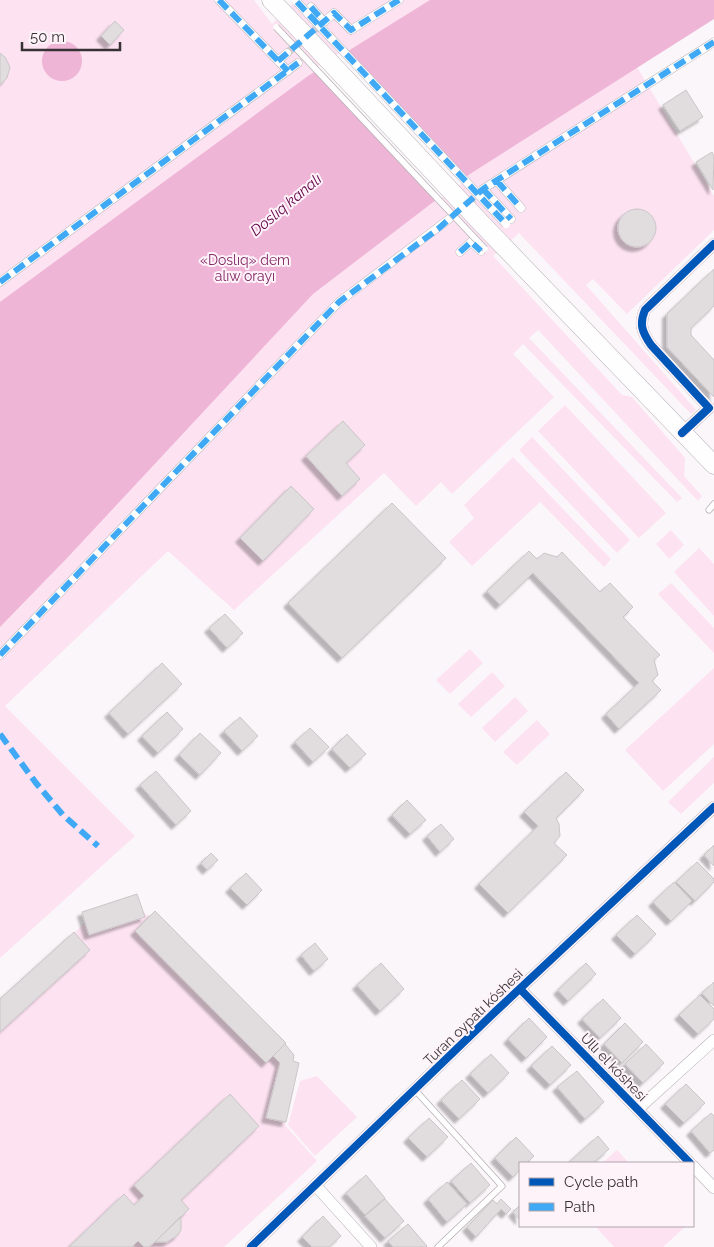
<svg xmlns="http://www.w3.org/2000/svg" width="714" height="1247" font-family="Raleway,sans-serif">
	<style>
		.green { fill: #fde2f1 }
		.water { fill: #eeb5d7 }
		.pier { fill: #fbf6f9 }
		.building { fill: #e1dddf; stroke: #cac6c8; filter: url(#shadow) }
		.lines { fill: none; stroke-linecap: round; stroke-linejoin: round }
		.pedestrian-tunnel { stroke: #d4cfd2; stroke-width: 8; stroke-dasharray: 8 4; stroke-linecap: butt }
		.service-casing { stroke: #b6b2b5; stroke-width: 7 }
		.pedestrian-casing { stroke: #b6b2b5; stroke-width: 9 }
		.minor-casing { stroke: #b6b2b5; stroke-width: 12 }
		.primary-casing { stroke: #b6b2b5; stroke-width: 19 }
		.service { stroke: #fefefe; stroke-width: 5.5 }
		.pedestrian { stroke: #fefefe; stroke-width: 8 }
		.minor { stroke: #fefefe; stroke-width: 11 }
		.primary { stroke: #fefefe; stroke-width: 18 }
		.service-bridge-casing { stroke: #b6b2b5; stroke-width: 7; stroke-linecap: butt }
		.pedestrian-bridge-casing { stroke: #b6b2b5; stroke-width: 9; stroke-linecap: butt }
		.primary-bridge-casing { stroke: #b6b2b5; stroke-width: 19; stroke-linecap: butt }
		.service-bridge { stroke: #fefefe; stroke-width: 5.5 }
		.pedestrian-bridge { stroke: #fefefe; stroke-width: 8 }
		.primary-bridge { stroke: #fefefe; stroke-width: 18 }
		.quiet { stroke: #3fa9f5; stroke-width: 6; stroke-dasharray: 12 6; stroke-linecap: butt }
		.cycleway-casing { stroke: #fef3f9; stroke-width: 11 }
		.cycleway { stroke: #0057b8; stroke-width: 8 }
		.labels { text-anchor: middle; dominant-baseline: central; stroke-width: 4; stroke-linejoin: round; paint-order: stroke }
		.park-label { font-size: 14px; fill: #842a67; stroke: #fef3f9 }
		.street-label { font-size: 14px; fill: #373335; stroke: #fef3f9 }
		.water-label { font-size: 15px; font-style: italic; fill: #610047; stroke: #fef3f9 }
	</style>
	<defs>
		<filter id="shadow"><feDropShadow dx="-4.5" dy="4.5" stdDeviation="1" flood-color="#0004"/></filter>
	</defs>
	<rect width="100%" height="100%" fill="#fbf6f9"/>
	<path class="green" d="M0 0H254L272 24 296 0H597L714 196V230L627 314 593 279 586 285 696 410 691 414 519 233 493 256 622 395 632 397 685 458 684 476 702 496 698 501 538 330 529 338 682 498 677 502 523 344 513 354 554 397 452 494 441 482 416 506 384 473 234 610 168 551 5 706 135 836 0 958Z
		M565 405 666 513 639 538 538 431Z
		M532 437 630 540 617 553 519 450Z
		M513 457 611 559 604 567 540 502 472 566 449 542 474 518 464 505Z
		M671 530 684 545 669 559 656 544Z
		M699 548 714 564V616L674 572Z
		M671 583 714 628V653L658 594Z
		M470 649 483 663 450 694 436 680Z
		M714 668V744L663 791 625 750Z
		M492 672 505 686 471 717 458 704Z
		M515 697 528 711 495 742 482 728Z
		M537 720 550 734 517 765 503 752Z
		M714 757V783L681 814 668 802Z
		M137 894 143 911 149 917 155 911 286 1043 285 1045 294 1055 293 1061 299 1063 285 1125 317 1161 224 1247H0V999L85 923 82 912Z
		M317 1076 357 1117 315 1156 288 1125 300 1081Z
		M617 1150 629 1163H602Z
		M595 1226H686L663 1247H614Z"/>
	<path class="water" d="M430 0H714V19L470 174 313 294 69 556 0 627V302L308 76Z
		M42 61a20 20 0 1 1 40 0a20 20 0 1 1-40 0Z"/>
	<path class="pier" d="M345 50 468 179 437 201 313 69Z"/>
	<path class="building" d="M115 21 124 30 110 45 101 36Z
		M0 53 5 57 10 67 7 78 0 85Z
		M686 90 703 117 680 131 663 105Z
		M712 152 714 156 713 190 696 162Z
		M618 228a19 19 0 1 1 38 0a19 19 0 1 1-38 0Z
		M714 269V306L691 328V335L714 360V397L667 347V314Z
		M343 421 365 445 346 463 360 479 342 496 306 456Z
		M291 486 314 509 263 561 240 538Z
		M392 503 446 558 342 658 288 603Z
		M529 551 537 559 544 553 557 557 562 552 600 592 610 583 633 607 623 617 660 655 654 660 658 675 652 681 661 690 619 729 606 714 639 683 533 573 500 605 487 591Z
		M225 614 243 633 227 648 209 628Z
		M162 663 182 684 128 734 109 713Z
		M167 712 183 729 158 753 142 736Z
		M240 717 258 736 242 751 224 731Z
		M310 728 329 747 313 762 295 742Z
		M200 733 221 753 200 775 179 755Z
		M347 734 366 754 350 768 332 749Z
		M156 771 191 811 176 825 140 785Z
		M566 772 584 790 556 818 559 824 560 836 554 843 567 855 508 913 479 884 538 826 524 812Z
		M407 800 426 820 410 834 392 815Z
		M441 824 454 839 440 852 427 836Z
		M714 845V866L704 855Z
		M211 853 218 860 207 870 201 863Z
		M697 862 714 879V882L695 901 676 882Z
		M246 873 262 890 247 905 230 888Z
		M674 882 692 901 671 921 653 902Z
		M137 894 145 917 89 935 82 912Z
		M155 911 286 1043 266 1063 135 931Z
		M637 915 656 934 635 954 616 935Z
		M74 932 90 950 0 1032V999Z
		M315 943 328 959 314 971 301 955Z
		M381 963 404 989 380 1011 357 985Z
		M586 963 596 974 568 1001 558 990Z
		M714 982V1006L702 993Z
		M700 995 714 1009V1019L698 1034 679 1015Z
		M603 999 621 1018 600 1038 582 1019Z
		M529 1018 547 1037 526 1058 508 1039Z
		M625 1023 643 1042 622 1063 604 1044Z
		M285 1044 294 1055 293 1061 299 1063 286 1122 266 1118 280 1063 273 1056Z
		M646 1044 664 1063 643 1083 625 1064Z
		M552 1046 571 1065 550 1085 531 1066Z
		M491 1054 509 1073 488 1093 470 1074Z
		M577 1071 604 1102 585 1119 557 1087Z
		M462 1080 480 1099 459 1119 441 1100Z
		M686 1084 705 1103 684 1123 665 1104Z
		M230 1094 259 1126 181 1200 189 1209 155 1242 149 1247H144L138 1241 132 1247H69L124 1194 134 1205 144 1196 134 1185Z
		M711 1113 714 1116V1150L710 1153 691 1131Z
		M429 1118 448 1137 427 1157 408 1138Z
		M598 1136 609 1149 593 1163H568Z
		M516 1137 534 1156 527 1163H520V1170L513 1177 495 1158Z
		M471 1163 490 1185 470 1203 451 1181Z
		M366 1175 385 1198 365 1215 346 1193Z
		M447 1182 467 1204 447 1222 428 1199Z
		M385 1199 404 1221 385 1238 365 1216Z
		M501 1199 511 1209 506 1214 501 1209 476 1237 467 1227 493 1200 497 1204Z
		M520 1205V1220L513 1212Z
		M181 1216V1230L178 1235 167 1242H155Z
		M323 1216 341 1236 329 1247H312L302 1237Z
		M408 1224 427 1246 426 1247H393L388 1241Z"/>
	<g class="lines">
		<path class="pedestrian-tunnel" d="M287 53 323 23
			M449 219 482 191"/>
		<g class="service-casing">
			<path id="service" d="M709 510 714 504
				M415 1090 502 1186 438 1247"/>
		</g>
		<g class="pedestrian-casing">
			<path id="pedestrian" d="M219 0 288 71
				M311 7 324 22 334 13 351 30 399 0
				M278 61 287 53
				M497 181 521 208
				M511 219 483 189 714 42
				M460 252 471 242 481 251
				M0 282 298 63
				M0 655 339 302 449 219"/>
		</g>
		<g class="minor-casing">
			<path id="minor" d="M682 433 709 408 651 345C642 332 639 324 645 310L714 244
				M520 989 690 1163
				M638 1109 714 1040
				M693 1166 714 1188
				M316 1186 371 1247
				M251 1247 496 1011 714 807"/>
		</g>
		<g class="primary-casing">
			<path id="primary" d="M271 0 298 28
				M482 224 714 465"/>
		</g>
		<use href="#service" class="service"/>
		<use href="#pedestrian" class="pedestrian"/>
		<use href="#minor" class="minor"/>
		<use href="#primary" class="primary"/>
		<g class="service-bridge-casing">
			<path id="service-bridge" d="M276 27 485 249"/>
		</g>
		<g class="pedestrian-bridge-casing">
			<path id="pedestrian-bridge" d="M297 2 506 224"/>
		</g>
		<g class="primary-bridge-casing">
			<path id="primary-bridge" d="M298 28 482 224"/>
		</g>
		<use href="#service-bridge" class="service-bridge"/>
		<use href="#pedestrian-bridge" class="pedestrian-bridge"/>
		<use href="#primary-bridge" class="primary-bridge"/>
		<path class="quiet" d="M219 0 288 71
			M297 2 506 224
			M311 7 324 22
			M278 61 334 13 351 30 399 0
			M497 181 521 208
			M483 189 511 219
			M460 252 471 242 481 251
			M0 282 298 63
			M0 655 339 302 438 229 483 189 714 42
			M0 734 36 783 63 815 98 846"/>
		<g class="cycleway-casing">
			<path id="cycleway" d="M682 433 709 408 651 345C642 332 639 324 645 310L714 244
				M520 989 690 1163
				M251 1247 496 1011 714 807"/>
		</g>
		<use href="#cycleway" class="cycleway"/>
	</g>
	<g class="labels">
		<g class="park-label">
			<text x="245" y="260">«Doslıq» dem<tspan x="245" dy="16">alıw orayı</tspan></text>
		</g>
		<g class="street-label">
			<text transform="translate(473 1017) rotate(-44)">Turan oypatı kóshesi</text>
			<text transform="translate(614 1067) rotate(46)">Ullı el kóshesi</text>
		</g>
		<g class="water-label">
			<text transform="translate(286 205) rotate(-40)">Doslıq kanalı</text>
		</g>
	</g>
	<rect x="519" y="1162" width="175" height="65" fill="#fef3f9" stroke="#aea6ab"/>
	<rect x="529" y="1178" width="25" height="8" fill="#0057b8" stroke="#aea6ab"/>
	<text x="564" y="1187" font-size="15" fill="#373335">Cycle path</text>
	<rect x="529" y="1203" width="25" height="8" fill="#3fa9f5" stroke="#aea6ab"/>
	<text x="564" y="1212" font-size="15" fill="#373335">Path</text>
	<path d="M22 42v8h98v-8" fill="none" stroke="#373335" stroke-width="2.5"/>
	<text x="30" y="42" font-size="15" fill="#373335" stroke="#fef3f9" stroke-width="4" paint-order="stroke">50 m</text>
</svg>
